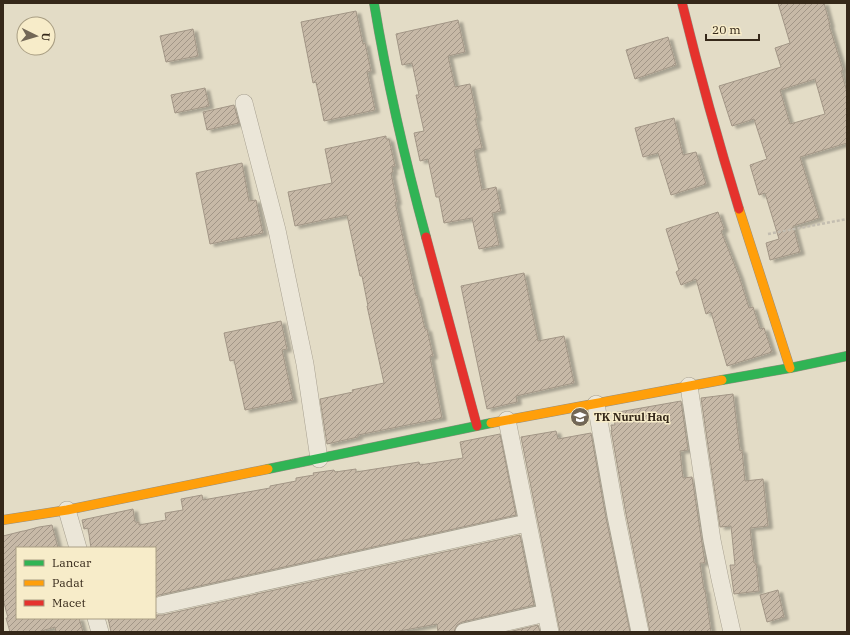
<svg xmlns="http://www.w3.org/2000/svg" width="850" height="635" font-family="'IBM Plex Serif',serif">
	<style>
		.building { fill: url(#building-hatch); stroke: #a29686; fill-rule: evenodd; filter: url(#shadow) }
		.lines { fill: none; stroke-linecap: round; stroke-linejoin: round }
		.street-casing { stroke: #a7a090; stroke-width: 18 }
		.fast-casing { stroke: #978f80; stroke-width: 10 }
		.slow-casing { stroke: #978f80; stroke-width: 10 }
		.jam-casing { stroke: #978f80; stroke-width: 10 }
		.path { stroke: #c3bdb0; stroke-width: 2.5; stroke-dasharray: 3 2; stroke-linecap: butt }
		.street { stroke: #ebe6d8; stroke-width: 17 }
		.fast { stroke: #30b455; stroke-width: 9 }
		.slow { stroke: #ff9f0a; stroke-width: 9 }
		.jam { stroke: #e5322d; stroke-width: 9 }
		.labels { text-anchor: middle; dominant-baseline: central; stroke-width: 3; stroke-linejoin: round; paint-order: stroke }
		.poi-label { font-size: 11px; font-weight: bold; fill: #352819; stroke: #f7ecc9; text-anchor: start }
	</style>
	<defs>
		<pattern id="building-hatch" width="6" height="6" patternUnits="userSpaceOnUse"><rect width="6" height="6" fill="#c7b9a7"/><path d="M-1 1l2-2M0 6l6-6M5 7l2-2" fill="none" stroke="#a29687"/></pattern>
		<filter id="shadow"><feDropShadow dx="4.5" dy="2.5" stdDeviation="1" flood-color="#0004"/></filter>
	</defs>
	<rect width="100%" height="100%" fill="#e3dcc6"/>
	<path class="building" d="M778 3H824L830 25H829L843 70 841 71 847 92V143L800 157 819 218 793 226 800 252 770 260 766 243 779 239 765 193 759 195 750 165 767 159 754 119 732 126 719 86 781 67 775 48 790 43ZM815 79 825 114 790 124 780 90Z
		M356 11 363 44 365 43 371 71 367 72 375 110 324 121 316 82 313 83 301 22Z
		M458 20 465 52 448 56 455 87 470 84 477 118H475L482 148 474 150 482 190 496 187 501 211 492 213 499 245 479 249 472 218 444 223 439 197H436L428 159 420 161 414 133 424 131 416 95H419L412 63 402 65 396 34Z
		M193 29 198 56 166 62 160 36Z
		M668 37 676 65 635 79 626 50Z
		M205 88 209 106 175 113 171 95Z
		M234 105 239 123 207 130 203 112Z
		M674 118 683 155 696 152 706 184 671 195 658 153 643 157 635 128Z
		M386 136V139H389L395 166 392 167 393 172 391 173 397 202H395L416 296 417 295 425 329H427L433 356 430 357 442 418 358 435V437L327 444 320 399 353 392 352 390 384 383 367 306H368L362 276H360L347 215 295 226 288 192 332 183 325 149Z
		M242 163 249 201 256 200 263 233 210 244 196 173Z
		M718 212 724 229 721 231 739 276 749 308 753 307 760 329 764 328 772 352 727 366 711 312 706 314 696 279 681 285 676 272 679 270 666 229Z
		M524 273 538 341 564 336 574 383 516 396 517 402 487 409 461 286Z
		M281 321 287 349 282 350 293 400 245 410 234 360 230 361 224 333Z
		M733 394 740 451 742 450 745 481 763 479 768 526 750 528 754 563H756L759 591 734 594 730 565H735L731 526 720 527 701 398Z
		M681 401 688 450 680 451 683 478 692 477 705 563H700L704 590H705L711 632H650L626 514 611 430H612L611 425H615L613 413Z
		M556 431 558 439 591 433 606 518 630 632H560L521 437Z
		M500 434 516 515 159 595 156 597 155 592V548H91L88 528 84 529 82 520 133 509 135 522H139V525L166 520 165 513 183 510 181 499 202 495 203 500 270 488V486L296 481V478L314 475 313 473 334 470 335 472 356 469V472L419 462 420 465 463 458 460 442Z
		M52 525 58 548H17V618H79L83 632H56L55 627 38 632H10L6 618H8L3 599V536L23 531H24L39 527Z
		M520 535 534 605 462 622 457 625 455 629 454 632H438L437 624 394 632H111L108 618H155V615H163Z
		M778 590 784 617 767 622 760 595Z
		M538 625 540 632H508Z"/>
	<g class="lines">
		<g class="street-casing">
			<path id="street" d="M244 103 277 230 305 364 319 459
				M689 386 712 540 720 579 732 632
				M596 404 616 516 640 632
				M507 420 550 632
				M67 510 78 548
				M161 605 527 523
				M96 618 100 632
				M464 632 546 613"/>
		</g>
		<g class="fast-casing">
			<path id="fast" d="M374 3C387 81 405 160 426 237
				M722 380 790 368 847 356
				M268 469 491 423"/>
		</g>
		<g class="slow-casing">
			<path id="slow" d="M739 209 790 368
				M491 423 722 380
				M3 520 67 510 268 469"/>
		</g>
		<g class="jam-casing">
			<path id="jam" d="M682 3C699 72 718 141 739 209
				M426 237 477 426"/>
		</g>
		<path class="path" d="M768 234 847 219"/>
		<use href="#street" class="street"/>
		<use href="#fast" class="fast"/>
		<use href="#slow" class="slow"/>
		<use href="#jam" class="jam"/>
	</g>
	<defs>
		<g id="school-disc" transform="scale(1)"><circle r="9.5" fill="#726756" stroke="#f7ecc9"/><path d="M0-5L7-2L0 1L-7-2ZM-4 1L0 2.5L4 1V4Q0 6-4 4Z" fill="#fff"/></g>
	</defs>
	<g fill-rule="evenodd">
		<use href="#school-disc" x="580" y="417"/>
	</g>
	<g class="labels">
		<g class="poi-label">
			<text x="594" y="417">TK Nurul Haq</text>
		</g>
	</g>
	<rect width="850" height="635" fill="none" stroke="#352819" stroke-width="8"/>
	<rect x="16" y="547" width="140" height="72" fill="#f7ecc9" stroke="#a99e83"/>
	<rect x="24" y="560" width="20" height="6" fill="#30b455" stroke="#a99e83"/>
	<text x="52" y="567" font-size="12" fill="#352819">Lancar</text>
	<rect x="24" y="580" width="20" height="6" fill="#ff9f0a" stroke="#a99e83"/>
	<text x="52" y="587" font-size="12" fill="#352819">Padat</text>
	<rect x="24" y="600" width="20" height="6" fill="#e5322d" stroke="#a99e83"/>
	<text x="52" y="607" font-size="12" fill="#352819">Macet</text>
	<g transform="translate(36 36) rotate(95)"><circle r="19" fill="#f7ecc9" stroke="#a99e83"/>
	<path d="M0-3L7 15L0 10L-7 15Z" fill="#726756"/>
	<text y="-6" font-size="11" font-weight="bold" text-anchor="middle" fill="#352819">U</text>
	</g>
	<path d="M706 34v6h53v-6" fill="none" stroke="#352819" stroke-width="2"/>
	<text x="712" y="34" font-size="12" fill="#352819" stroke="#f7ecc9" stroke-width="3" paint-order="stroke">20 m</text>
</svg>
